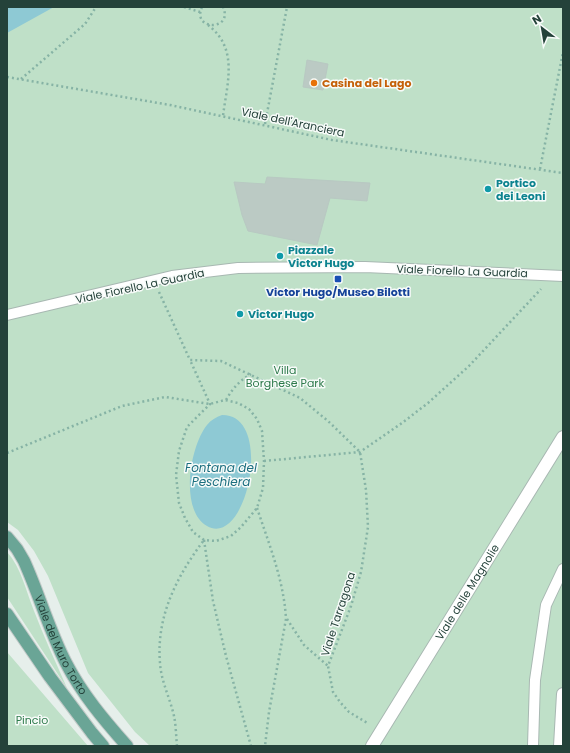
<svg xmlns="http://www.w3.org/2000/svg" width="570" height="753" font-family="Poppins,sans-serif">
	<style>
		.green { fill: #bfe0c8 }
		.water { fill: #8ec9d4 }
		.building { fill: #bbcac4; stroke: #b8c9c2 }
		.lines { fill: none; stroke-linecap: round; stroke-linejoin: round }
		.service-casing { stroke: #a8b8b2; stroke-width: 12 }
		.pedestrian-casing { stroke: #a8b8b2; stroke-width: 14 }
		.primary-casing { stroke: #c2cac8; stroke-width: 14 }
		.path { stroke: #86b3a5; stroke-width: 2.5; stroke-dasharray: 2 3; stroke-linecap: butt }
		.service { stroke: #fff; stroke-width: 10 }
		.pedestrian { stroke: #fff; stroke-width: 12 }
		.primary { stroke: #6aa596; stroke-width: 12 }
		.food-dot { fill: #e8710a; stroke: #f7fbf9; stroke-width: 1.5 }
		.culture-dot { fill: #0f9aa8; stroke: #f7fbf9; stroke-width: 1.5 }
		.transit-dot { fill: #1a4fb4; stroke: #f7fbf9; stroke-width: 1.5 }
		.labels { text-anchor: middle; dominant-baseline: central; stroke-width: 3; stroke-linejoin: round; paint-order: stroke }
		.food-label { font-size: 11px; font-weight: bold; fill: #c56008; stroke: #f7fbf9; text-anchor: start }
		.street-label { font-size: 11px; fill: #24423a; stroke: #f7fbf9 }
		.culture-label { font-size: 11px; font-weight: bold; fill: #0d838f; stroke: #f7fbf9; text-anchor: start }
		.transit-label { font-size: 11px; font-weight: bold; fill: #164399; stroke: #f7fbf9 }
		.park-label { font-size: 11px; fill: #2d7a4b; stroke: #f7fbf9 }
		.water-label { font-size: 12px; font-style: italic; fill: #1c6f80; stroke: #f7fbf9 }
	</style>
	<rect width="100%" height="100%" fill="#e6efeb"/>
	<path class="green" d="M7 7H563V746H150L135 732 88 673 48 576 34 551 18 530 7 522Z
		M7 552C21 567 26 591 34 611 44 637 56 663 67 688L7 597Z
		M7 652 88 746H7Z"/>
	<path class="water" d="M7 7H54L7 33Z
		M222 415C275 414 247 549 207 526 179 510 190 446 207 425 211 420 216 417 222 415Z"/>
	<path class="building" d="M307 60 328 64 323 90 303 87Z
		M267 177 370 183 367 201 330 198 317 245 248 231 242 215 234 182 265 184Z"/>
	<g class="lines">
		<g class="service-casing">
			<path id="service" d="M7 315 172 276 238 268 365 267 563 276
				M533 746 535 680 546 605 563 569"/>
		</g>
		<g class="pedestrian-casing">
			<g id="pedestrian">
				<path id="s1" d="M372 746 563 437"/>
				<path d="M560 746 563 694"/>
			</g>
		</g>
		<g class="primary-casing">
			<g id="primary">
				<path id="s2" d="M7 537 17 549 24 561C39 594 49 630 66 663 82 694 104 720 127 746"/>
				<path d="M7 614 50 677 92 733 103 746"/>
			</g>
		</g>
		<path class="path" d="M184 7 200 12
			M202 7C191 31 234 31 223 7
			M208 25C212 28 216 32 219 36 236 59 226 90 223 116
			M7 77 170 105 332 140 563 173
			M21 79 85 24 96 7
			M265 124 287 7
			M540 169 563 52
			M159 292 190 360 221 361 300 398 328 421 360 452 366 490 368 527 361 572 351 606 328 666 333 692 340 702 349 712 369 724
			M226 400C233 388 239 381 251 374
			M7 453 122 406 165 397 210 404 225 400 238 403 249 409 257 419 262 431 264 461 263 488 257 508 241 527 231 536 216 541 204 540 193 532 185 518 179 503 176 475 179 451 187 427 210 404 190 360
			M264 461 360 452 402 423 428 403 469 366 541 289
			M257 508C269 544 284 581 286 619L269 712 265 746
			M204 540 213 601 226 656 251 746
			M287 619 304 645 328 666
			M177 746C176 736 176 725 174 716 170 698 161 681 160 663 156 616 177 576 204 540"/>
		<use href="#service" class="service"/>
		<use href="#pedestrian" class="pedestrian"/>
		<use href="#primary" class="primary"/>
	</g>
	<circle class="food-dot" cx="314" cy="83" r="4"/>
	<g class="culture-dot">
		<circle cx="488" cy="189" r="4"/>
		<circle cx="280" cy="256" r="4"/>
		<circle cx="240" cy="314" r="4"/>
	</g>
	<rect class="transit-dot" x="334" y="275" width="8" height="8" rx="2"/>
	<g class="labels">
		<g class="food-label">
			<text x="322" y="83">Casina del Lago</text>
		</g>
		<g class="street-label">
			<text transform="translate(293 122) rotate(12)">Viale dell'Aranciera</text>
			<text transform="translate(462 271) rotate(2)">Viale Fiorello La Guardia</text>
			<text transform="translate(140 286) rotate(-12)">Viale Fiorello La Guardia</text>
			<text stroke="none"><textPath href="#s1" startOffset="181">Viale delle Magnolie</textPath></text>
			<text transform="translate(338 614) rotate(-72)">Viale Tarragona</text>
			<text stroke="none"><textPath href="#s2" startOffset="121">Viale del Muro Torto</textPath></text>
		</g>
		<g class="culture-label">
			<text x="496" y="183">Portico<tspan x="496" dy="13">dei Leoni</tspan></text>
			<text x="288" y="250">Piazzale<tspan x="288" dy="13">Victor Hugo</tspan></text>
			<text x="248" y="314">Victor Hugo</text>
		</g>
		<g class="transit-label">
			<text x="338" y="292">Victor Hugo/Museo Bilotti</text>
		</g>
		<g class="park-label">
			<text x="285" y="370">Villa<tspan x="285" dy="13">Borghese Park</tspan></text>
			<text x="32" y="720">Pincio</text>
		</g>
		<g class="water-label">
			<text x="221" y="467">Fontana del<tspan x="221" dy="14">Peschiera</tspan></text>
		</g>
	</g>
	<rect width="570" height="753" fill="none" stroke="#24423a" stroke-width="16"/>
	<g transform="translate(542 28) rotate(329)" stroke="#f7fbf9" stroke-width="3" paint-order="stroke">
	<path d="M0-3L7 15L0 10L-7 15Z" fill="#24423a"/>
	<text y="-6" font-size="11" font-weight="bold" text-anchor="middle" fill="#24423a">N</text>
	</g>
</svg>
